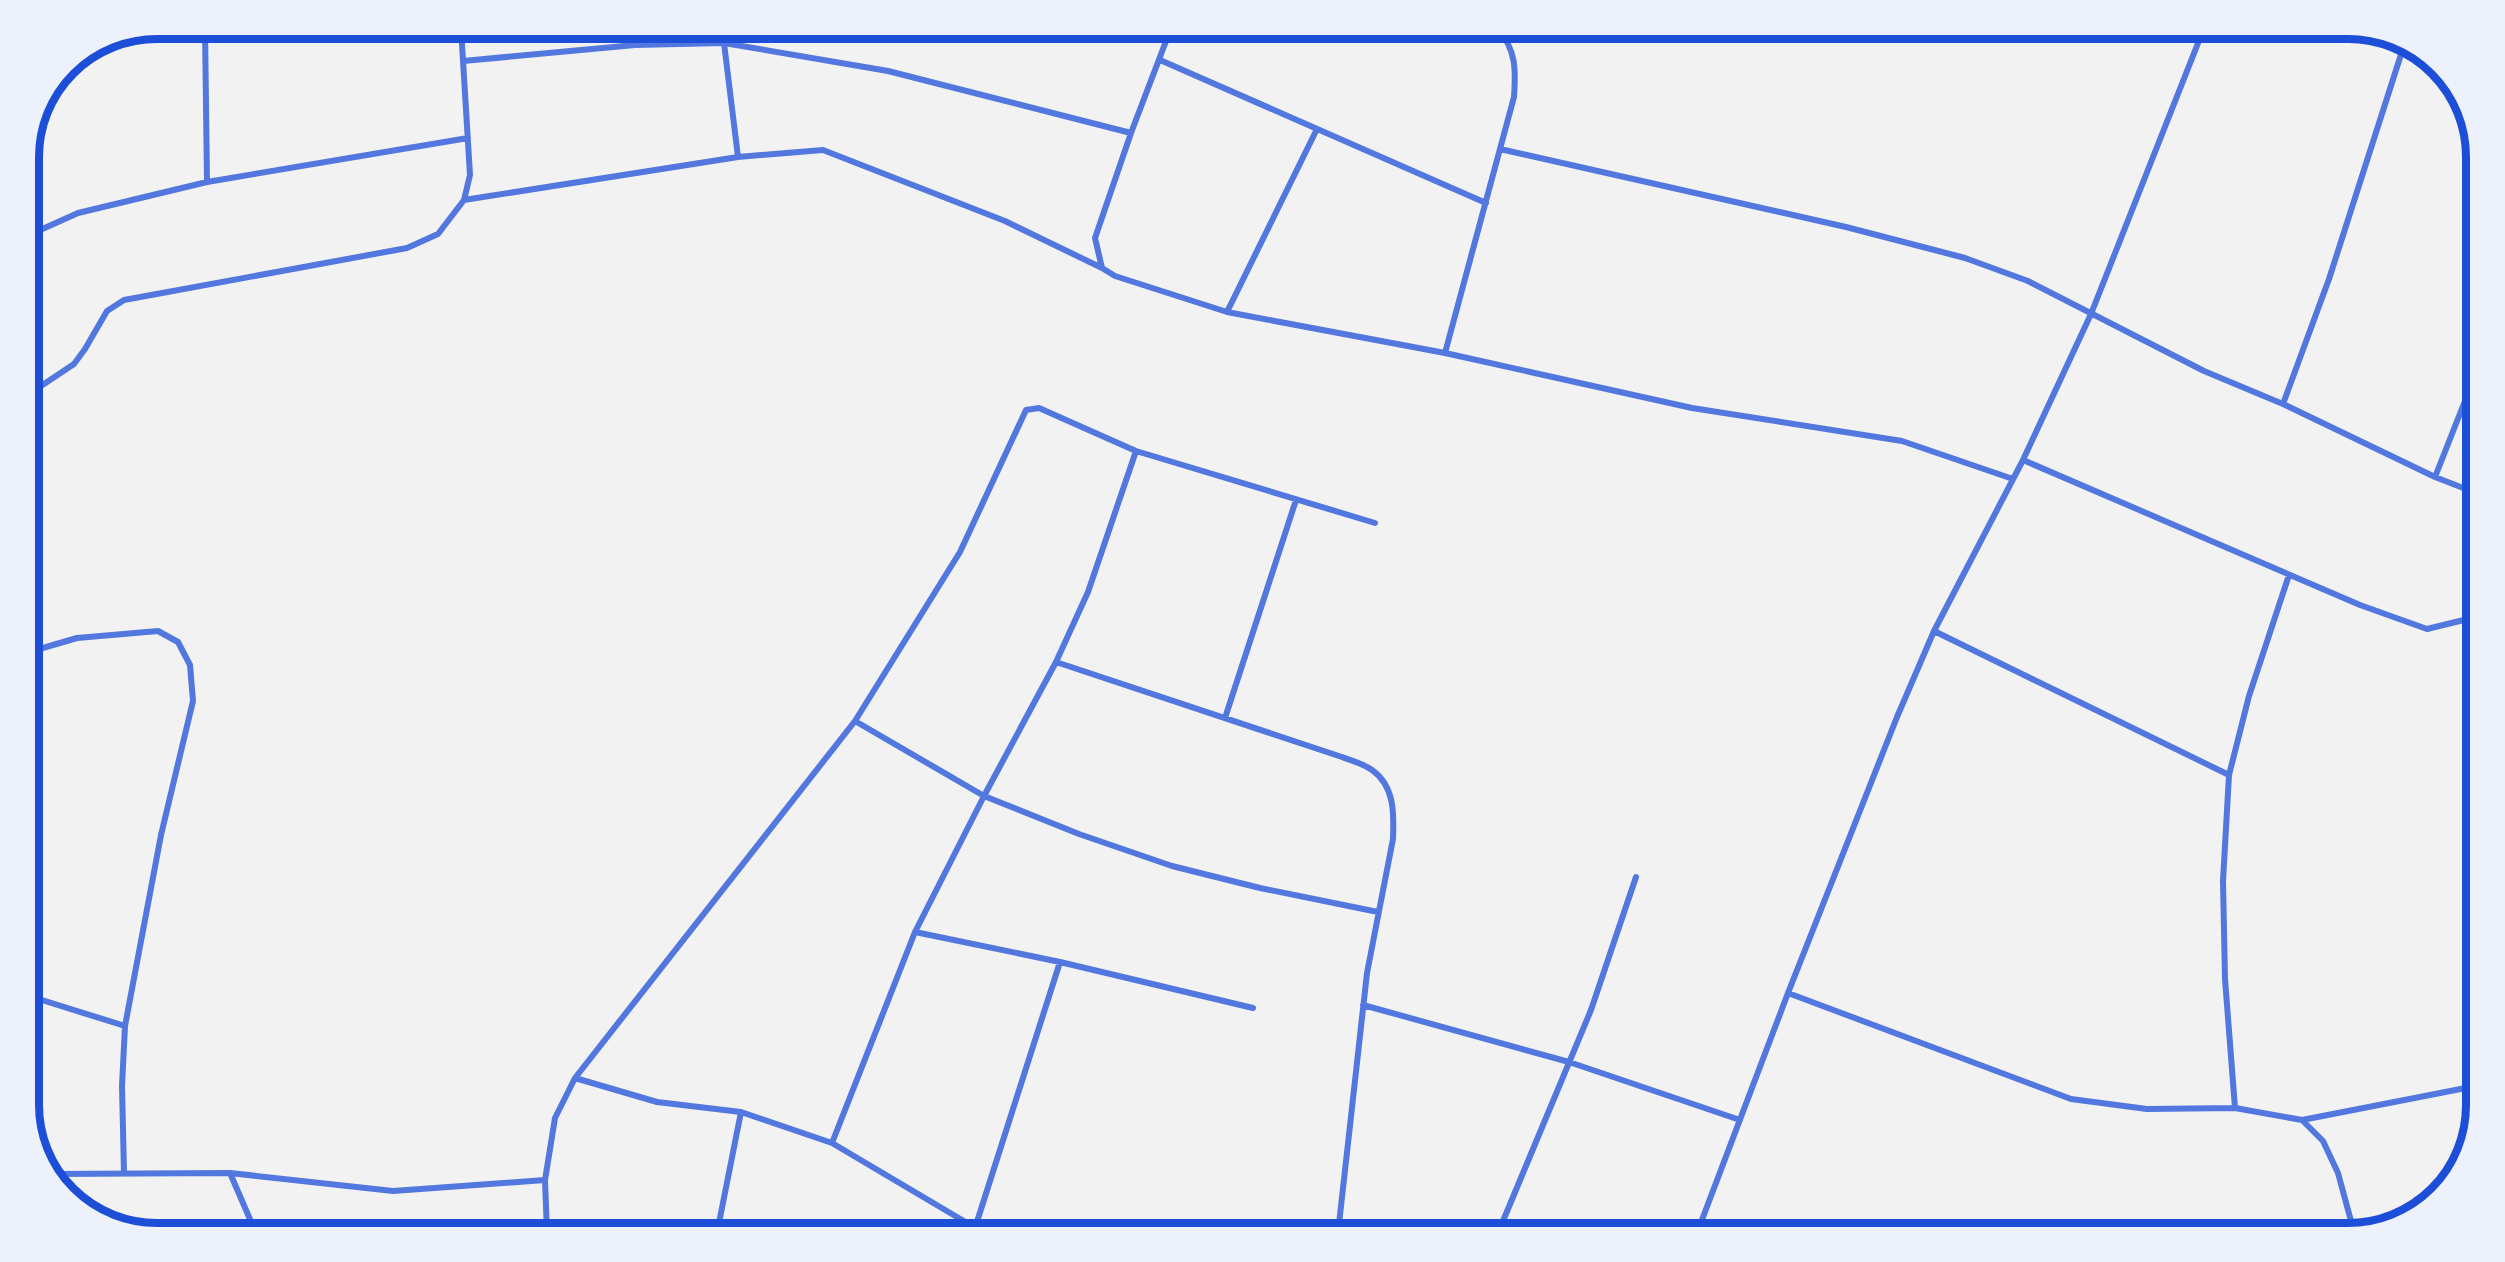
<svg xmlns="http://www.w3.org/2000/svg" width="2505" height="1262" font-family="'Times New Roman',serif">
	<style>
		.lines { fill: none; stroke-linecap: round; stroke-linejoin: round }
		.minor { stroke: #5277de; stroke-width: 6 }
		.rim { fill: none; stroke: #1d4ed8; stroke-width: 8 }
	</style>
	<rect width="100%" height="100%" fill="#f2f2f2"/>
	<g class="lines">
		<path class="minor" d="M205 28 207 182
			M1171 28 1131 133 1095 238 1102 268 1115 276 1227 312 1445 353 1692 408 1902 441 2013 479
			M724 43 738 157
			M1160 60 1486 203
			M463 61 635 45 724 43 888 71 1131 133
			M1500 149 1846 227 1965 258 2028 281 2204 371 2283 404 2435 477 2476 493
			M464 200 738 157 823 150 1005 221 1102 268
			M29 235 78 213 207 182 468 138
			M1227 312 1317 129
			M1445 353 1514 97C1516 69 1516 51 1498 28
			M29 394 74 364 85 349 107 311 124 300 407 248 438 234 464 200 470 175 461 28
			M2283 404 2329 279 2405 42
			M2023 460 2360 605 2427 629 2476 617
			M2435 477 2476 373
			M1934 631 2229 775
			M29 652 77 638 158 631 178 642 190 665 193 701 161 835 125 1026 122 1086 124 1173
			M1056 662 1342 757C1352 761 1364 764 1372 770 1395 786 1394 815 1393 839L1367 973 1338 1233
			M1225 718 1296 500
			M855 721 984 796 1079 834 1172 866 1260 888 1378 912
			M915 932 1060 962 1253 1008
			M1788 993 2071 1099 2147 1109 2235 1108 2302 1120 2323 1141 2338 1173 2354 1232
			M29 996 125 1026
			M1363 1005 1569 1062 1740 1120
			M575 1078 657 1102 741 1112 832 1143 984 1233
			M2235 1108 2225 979 2223 881 2229 775 2249 696 2289 575
			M2302 1120 2476 1086
			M832 1143 915 932 984 796 1056 662 1088 592 1136 451
			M230 1173 256 1233
			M50 1174 230 1173 393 1191 545 1180
			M975 1228 1060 962
			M547 1233 545 1180 555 1118 575 1078 855 721 960 552 1026 410 1039 408 1136 451 1375 523
			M717 1233 741 1112
			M1498 1233 1591 1010 1636 877
			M1697 1233 1788 993 1897 717 1934 631 2023 460 2091 314 2204 28"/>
	</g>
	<path d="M0 0H2505V1262H0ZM157 39H2348A118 118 0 0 1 2466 157V1105A118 118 0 0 1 2348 1223H157A118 118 0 0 1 39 1105V157A118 118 0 0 1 157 39Z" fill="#edf1fc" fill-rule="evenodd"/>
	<path class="rim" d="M157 39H2348A118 118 0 0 1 2466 157V1105A118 118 0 0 1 2348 1223H157A118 118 0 0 1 39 1105V157A118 118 0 0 1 157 39Z"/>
</svg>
